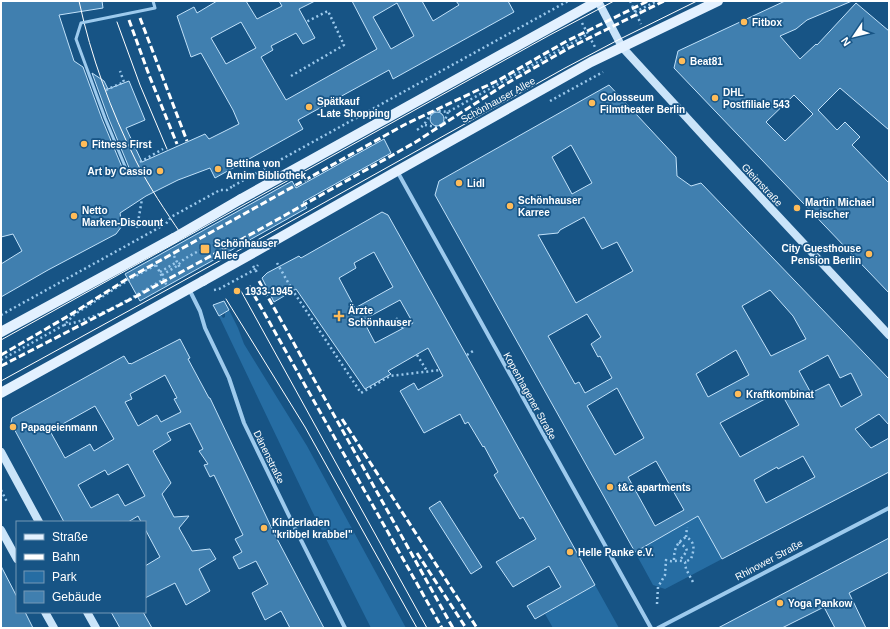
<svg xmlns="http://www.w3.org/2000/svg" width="890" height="629" font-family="Helvetica,sans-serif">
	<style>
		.green { fill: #266da3 }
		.building { fill: #407faf; stroke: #c2e2fa; fill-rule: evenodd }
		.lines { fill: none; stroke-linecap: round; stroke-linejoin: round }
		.path { stroke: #9dcaed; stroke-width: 2.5; stroke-dasharray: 2 3; stroke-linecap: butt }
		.street { stroke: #9dcaed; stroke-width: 4 }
		.secondary { stroke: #cae4f9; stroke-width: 8 }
		.primary { stroke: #e3f1ff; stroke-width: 10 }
		.tram { stroke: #fff; stroke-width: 1 }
		.rail { stroke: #fff; stroke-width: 3; stroke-dasharray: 7 3; stroke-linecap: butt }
		.path-bridge { stroke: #9dcaed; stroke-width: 2.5; stroke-dasharray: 2 3; stroke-linecap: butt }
		.lane-bridge { stroke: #9dcaed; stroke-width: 3 }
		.primary-bridge { stroke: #e3f1ff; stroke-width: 10 }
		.poi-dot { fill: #ffbc59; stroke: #175485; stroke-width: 1.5 }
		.labels { text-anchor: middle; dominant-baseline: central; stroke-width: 3.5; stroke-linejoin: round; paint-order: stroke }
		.poi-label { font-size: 10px; font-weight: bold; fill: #fff; stroke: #175485; text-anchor: start }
		.street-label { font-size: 10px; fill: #fff; stroke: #175485 }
	</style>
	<rect width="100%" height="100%" fill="#175485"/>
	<path class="green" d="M229 310 238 328 244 344 307 446 406 628H371L312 511 219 316 221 315 223 318 225 317V313Z
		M698 516 722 559 665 589 653 585 635 552Z
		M595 585 619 628H553L545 614Z"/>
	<path class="building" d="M1 1H102L103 8 59 15 74 61 83 67 102 119 124 172 127 174 130 172V170L108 117 92 73 104 81 108 89 129 81 145 120 126 128 142 162 205 134 209 139 239 124 233 110 201 53 191 57 177 16 194 7 197 13 217 1H246L257 19 282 6 279 1H315L299 9 315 38 303 44 296 33 271 46 273 50 261 57 286 100 377 49 352 1H422L433 21 459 5 456 1H508L514 12 393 79 389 70 298 120 303 129 215 178 210 168 178 180 146 196 120 213 122 226 116 234 48 270 1 297V264L22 251 13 234 1 237ZM397 3 414 36 391 49 373 17ZM241 22 256 48 226 64 211 38Z
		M785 1H852L807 20 796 29 780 36 800 59 816 44 817 45 856 3 889 31V130L840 88 818 110 837 130 845 122 860 137 852 145 889 183V293L674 68 678 51ZM794 95 813 114 785 141 766 122Z
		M609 85 676 157 677 176 691 186 701 183 889 379V425L879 414 855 429 871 448 889 438V472L722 559 698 516 635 552 435 195 439 181ZM571 145 592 183 572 194 552 157ZM584 217 602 249 617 242 633 271 576 303 538 235 558 233 560 230ZM770 290 793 316 806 339 771 356 742 306ZM587 314 601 337 591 344 598 357 600 356 612 378 585 393 579 382 575 384 548 336ZM736 350 749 375 708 397 696 374ZM828 355 840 378 851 373 862 395 841 407 829 384 811 393 799 371ZM617 388 644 438 615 455 587 406ZM780 391 799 425 740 457 720 423ZM803 456 815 477 766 503 754 480 777 467 778 469ZM656 461 684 510 655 526 628 477Z
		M430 119a7 7 0 1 1 14 0a7 7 0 1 1-14 0Z
		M384 139 391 153 303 202 307 208 140 301 125 274 292 181 296 188Z
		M382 212 388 215 595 585 535 619 527 606 561 587 549 566 513 587 496 562 536 539 523 517 520 519 494 475 498 472 484 446 483 447 468 422 465 424 460 414 424 433 400 391 414 383 418 390 443 376 428 348 388 371 391 374 365 389 296 289 274 302 262 278 267 273 299 256 301 258ZM374 252 393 287 355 308 339 278 356 268 354 263ZM400 300 413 323 375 343 363 320Z
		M224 301 229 310 219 316 213 305Z
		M180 339 190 358 188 359 209 398H210L275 535 324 628H290L281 611 265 620 252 593 268 584 256 561 239 569 233 557 242 552 235 539 243 535 214 475 210 477 204 465 208 464 199 451 203 449 190 423 167 433 171 440 153 451 171 483 162 494 174 517 189 516 179 528 192 551 210 549 216 559 199 569 210 591 186 605 175 583 145 598V566L160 557 145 529V522H141L138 516 128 522H64L11 423 12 418 124 356 129 364 130 363 131 364ZM165 375 177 398 174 399 181 412 161 422 157 415 138 426 125 402 132 399 130 394ZM95 406 114 439 94 451 90 444 65 458 50 431ZM128 464 145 496 125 506 118 494 91 508 78 485 105 470 108 475Z
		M440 501 482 567 471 574 429 508Z
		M889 538V572L849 593 866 628H835L824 607 782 628H718Z
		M1 566 17 597V612H25L33 628H1Z
		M111 612H143L152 628H120Z"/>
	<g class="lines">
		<path class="path" d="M630 1 641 24
			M635 12 657 1
			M582 23 595 47
			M291 76 344 45 328 11 306 22
			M106 90 124 82 120 71
			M550 101 603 72
			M425 125 437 127 444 123 448 112
			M417 130C434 120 423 108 448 112L588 34
			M140 162 163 149
			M233 186 568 1
			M137 228 142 199
			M174 256 180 268
			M277 263 293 291 361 393 390 376 440 370
			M156 265 167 286
			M253 266 258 274
			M160 272 177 262
			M162 275 177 266 184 259 206 247
			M1 315 162 226
			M396 318 403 329
			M64 325C100 318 133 297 164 279
			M417 355 427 371
			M467 355 473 351
			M1 360 64 325 75 314 130 279 156 265
			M1 490 7 502
			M686 537 687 527
			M679 542 686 548 687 551 680 560
			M674 560C674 550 676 543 686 537 696 542 694 550 691 559L685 562
			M657 604 658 587 665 575 666 560C672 563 678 559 685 562L686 569 694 584"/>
		<path class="street" d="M397 171 651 628
			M189 289 200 311 205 328 229 378 244 423 293 524 345 628
			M658 628 889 508"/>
		<path class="secondary" d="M598 1 622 47 710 143 889 335
			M1 452 39 522
			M1 530 17 559
			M45 612 54 628
			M87 612 96 628"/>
		<path class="primary" d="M241 199 598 1
			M267 245 397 171 591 62 718 1
			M1 332 174 238
			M1 393 203 281"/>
		<path class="tram" d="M79 1C91 57 111 111 136 161 149 187 165 210 181 234
			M117 22 140 85 167 149
			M241 291 427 628
			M226 299 305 427 417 628
			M1 340 548 36 614 1
			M1 381 243 248 565 68 618 40 697 1"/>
		<path class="rail" d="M140 18 187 141
			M129 20 149 75 177 144
			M259 281 453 628
			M249 286 442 628
			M1 355 70 315 127 279 404 125 499 80 565 42 648 1
			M1 366 137 296 255 232 414 143 504 85 569 48 664 1
			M342 419 477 628
			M417 553 466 628"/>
		<path class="path-bridge" d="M162 226 165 225 171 217 220 190H227L233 186
			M214 290 219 289 254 270 258 265"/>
		<path class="lane-bridge" d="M127 171 105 118 76 39 81 23 155 8 153 1"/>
		<path class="primary-bridge" d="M174 238 241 199
			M203 281 267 245"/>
	</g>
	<g class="poi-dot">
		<circle cx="744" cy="22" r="4"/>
		<circle cx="682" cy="61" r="4"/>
		<circle cx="715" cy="98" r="4"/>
		<circle cx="592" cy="103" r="4"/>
		<circle cx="309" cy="107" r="4"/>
		<circle cx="84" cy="144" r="4"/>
		<circle cx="218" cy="169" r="4"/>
		<circle cx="160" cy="171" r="4"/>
		<circle cx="459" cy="183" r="4"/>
		<circle cx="510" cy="206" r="4"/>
		<circle cx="797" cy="208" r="4"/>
		<circle cx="74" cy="216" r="4"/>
		<rect x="200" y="244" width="10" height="10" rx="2"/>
		<circle cx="869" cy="254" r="4"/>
		<circle cx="237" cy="291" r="4"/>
		<path d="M337 310h4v4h4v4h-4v4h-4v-4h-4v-4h4z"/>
		<circle cx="738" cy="394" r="4"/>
		<circle cx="13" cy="427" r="4"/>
		<circle cx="610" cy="487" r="4"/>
		<circle cx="264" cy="528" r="4"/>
		<circle cx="570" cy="552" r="4"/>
		<circle cx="780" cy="603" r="4"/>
	</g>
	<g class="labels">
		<g class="poi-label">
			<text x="752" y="22">Fitbox</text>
			<text x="690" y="61">Beat81</text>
			<text x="723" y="92">DHL<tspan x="723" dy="12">Postfiliale 543</tspan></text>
			<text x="600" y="97">Colosseum<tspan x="600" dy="12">Filmtheater Berlin</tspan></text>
			<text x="317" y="101">Spätkauf<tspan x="317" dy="12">-Late Shopping</tspan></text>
			<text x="92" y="144">Fitness First</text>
			<text x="226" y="163">Bettina von<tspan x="226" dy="12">Arnim Bibliothek</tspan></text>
			<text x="152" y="171" text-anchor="end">Art by Cassio</text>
			<text x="467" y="183">Lidl</text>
			<text x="518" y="200">Schönhauser<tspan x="518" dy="12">Karree</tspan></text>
			<text x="805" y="202">Martin Michael<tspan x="805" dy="12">Fleischer</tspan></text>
			<text x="82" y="210">Netto<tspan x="82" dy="12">Marken-Discount</tspan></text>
			<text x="214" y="243">Schönhauser<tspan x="214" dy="12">Allee</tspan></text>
			<text x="861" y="248" text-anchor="end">City Guesthouse<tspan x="861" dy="12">Pension Berlin</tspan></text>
			<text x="245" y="291">1933-1945</text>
			<text x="348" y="310">Ärzte<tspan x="348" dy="12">Schönhauser</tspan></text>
			<text x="746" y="394">Kraftkombinat</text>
			<text x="21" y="427">Papageienmann</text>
			<text x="618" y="487">t&amp;c apartments</text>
			<text x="272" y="522">Kinderladen<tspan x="272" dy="12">"kribbel krabbel"</tspan></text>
			<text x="578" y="552">Helle Panke e.V.</text>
			<text x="788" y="603">Yoga Pankow</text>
		</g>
		<g class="street-label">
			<text transform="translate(498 100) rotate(-29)">Schönhauser Allee</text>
			<text transform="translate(762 185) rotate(47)">Gleimstraße</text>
			<text transform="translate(530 396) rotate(61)">Kopenhagener Straße</text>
			<text transform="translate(269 457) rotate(64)">Dänenstraße</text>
			<text transform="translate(769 560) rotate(-28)">Rhinower Straße</text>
		</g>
	</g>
	<rect width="890" height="629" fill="none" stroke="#ffffff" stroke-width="4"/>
	<rect x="16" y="521" width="130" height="92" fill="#175485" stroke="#7498b6"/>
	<rect x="24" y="534" width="20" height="6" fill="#e3f1ff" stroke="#7498b6"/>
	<text x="52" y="541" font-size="12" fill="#ffffff">Straße</text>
	<rect x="24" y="554" width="20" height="6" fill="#ffffff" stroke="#7498b6"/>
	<text x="52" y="561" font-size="12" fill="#ffffff">Bahn</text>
	<rect x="24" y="571" width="20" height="12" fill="#266da3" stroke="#7498b6"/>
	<text x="52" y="581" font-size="12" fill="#ffffff">Park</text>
	<rect x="24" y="591" width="20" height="12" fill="#407faf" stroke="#7498b6"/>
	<text x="52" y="601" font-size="12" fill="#ffffff">Gebäude</text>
	<g transform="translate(854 36) rotate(235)" stroke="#175485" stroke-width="3" paint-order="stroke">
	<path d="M0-3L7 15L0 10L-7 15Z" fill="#ffffff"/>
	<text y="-6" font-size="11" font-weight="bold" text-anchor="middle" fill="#ffffff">N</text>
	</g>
</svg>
